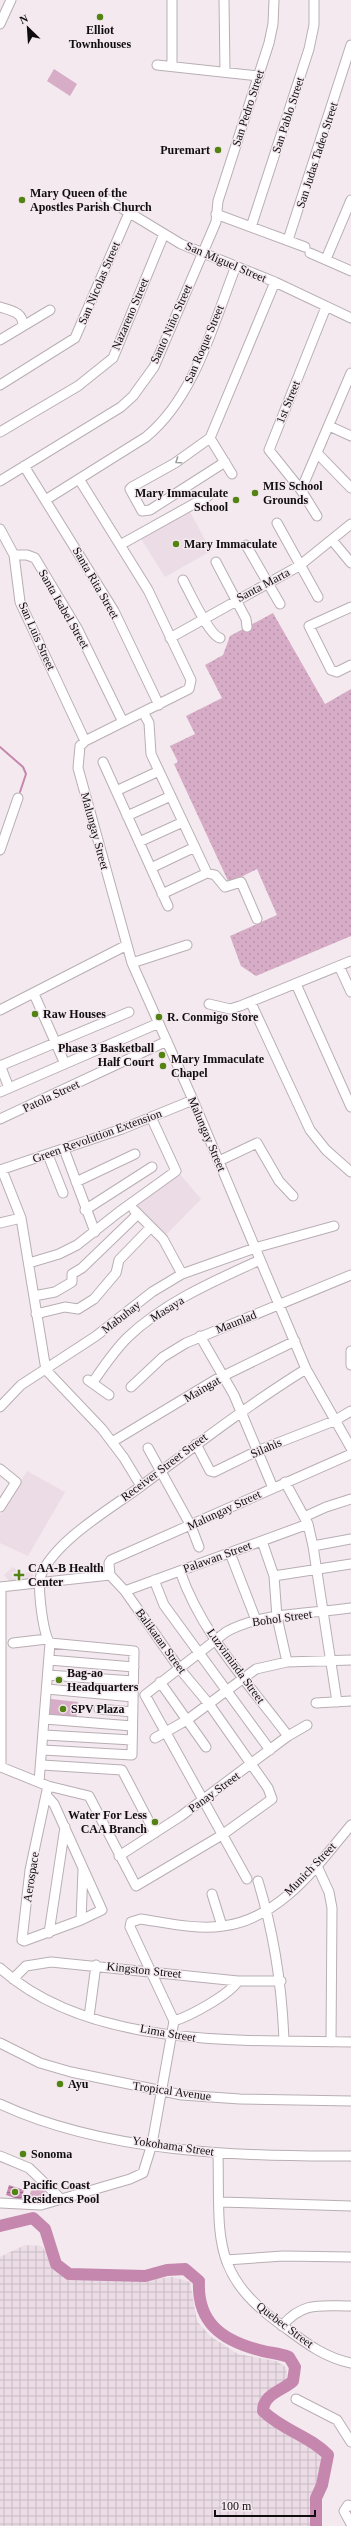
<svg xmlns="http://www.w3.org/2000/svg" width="351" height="2526" font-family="Georgia,serif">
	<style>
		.built { fill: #ecdce6 }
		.industrial { fill: url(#industrial-grid) }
		.grass { fill: url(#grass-dots) }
		.park { fill: #d7acc6 }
		.water { fill: url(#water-rules) }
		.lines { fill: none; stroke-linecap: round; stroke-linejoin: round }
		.stream { stroke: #c587ae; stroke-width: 2 }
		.river { stroke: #c587ae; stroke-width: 12 }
		.minor-casing { stroke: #b8aeb4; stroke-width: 11 }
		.minor { stroke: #fff; stroke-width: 9 }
		.oneway { stroke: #9f9e9f }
		.poi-dot { fill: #538313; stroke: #f3e9ef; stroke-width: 1.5 }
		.labels { text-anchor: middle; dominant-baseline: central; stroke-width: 3; stroke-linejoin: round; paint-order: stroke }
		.poi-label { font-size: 12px; font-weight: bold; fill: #100d0f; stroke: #f3e9ef; text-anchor: start }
		.street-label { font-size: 12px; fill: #100d0f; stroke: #f3e9ef }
	</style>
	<defs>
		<pattern id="industrial-grid" width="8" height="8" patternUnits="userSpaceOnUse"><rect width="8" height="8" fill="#ecdce6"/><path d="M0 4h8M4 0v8" fill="none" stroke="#c9bcc4"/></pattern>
		<pattern id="grass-dots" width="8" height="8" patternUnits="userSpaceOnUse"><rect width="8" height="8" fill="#d7acc6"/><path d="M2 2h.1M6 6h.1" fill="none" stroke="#b893a9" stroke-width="1.8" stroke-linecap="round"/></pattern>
		<pattern id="water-rules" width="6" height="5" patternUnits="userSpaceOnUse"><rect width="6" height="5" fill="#c587ae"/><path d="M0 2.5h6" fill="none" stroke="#9f6d8c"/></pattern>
	</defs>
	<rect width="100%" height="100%" fill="#f3e9ef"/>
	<path class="built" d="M189 510 211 551 165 577 140 537Z
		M178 1172 201 1199 164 1237 134 1204Z
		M27 1471 65 1492 28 1556 0 1543V1515Z
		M13 1567 22 1574 26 1572 34 1575 28 1580 11 1583 4 1575Z"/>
	<path class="industrial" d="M25 2245 42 2246 60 2274 77 2279 126 2281 173 2277 190 2282 197 2321 210 2336 238 2354 276 2361 286 2367 288 2379 263 2403V2411L288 2431 319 2445 328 2455 322 2485 316 2498V2526H0V2257Z"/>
	<path class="grass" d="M273 613 325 704 351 689V936L256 976 241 966 230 936 277 915 257 869 229 883 174 764 178 762 170 746 195 734 186 716 222 698 205 665 223 655 230 636Z"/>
	<path class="park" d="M54 69 77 84 70 96 47 81Z
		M51 1699 78 1702 76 1720 49 1717Z
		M33 2186 45 2191 41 2201 29 2196Z"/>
	<path class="water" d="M9 2185 24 2190 21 2200 6 2195Z"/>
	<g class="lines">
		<path class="stream" d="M0 747 23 767 26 774 20 792"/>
		<path class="river" d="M0 2226 33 2218 45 2229 56 2264 69 2274 145 2276 167 2270 185 2269 199 2281C197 2322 221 2340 259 2350 269 2353 279 2353 289 2357L295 2367 293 2381C282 2391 263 2394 263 2411 282 2430 310 2436 328 2455L322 2485 316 2498V2526"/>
		<g class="minor-casing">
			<path id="minor" d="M224 0 225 72
				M0 24 11 0
				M157 65 259 76
				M172 66V0
				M105 198 181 244 275 282 351 318
				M216 214 305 247
				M251 227 309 49 314 25V0
				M288 240 351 45
				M310 253 351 271
				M326 259 351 200
				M0 307C12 311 23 312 23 326
				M0 340 50 310
				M0 385 75 338 129 213
				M329 426 351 436
				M0 432 78 386 113 358 164 234
				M210 438 175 463 132 487 130 489 142 511 150 510 225 462
				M210 438 275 282
				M210 438 232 474
				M318 454 351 488
				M24 466 114 611 159 705
				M79 479 148 590 191 680 189 689 85 741 80 746 78 768 132 963 193 1100 306 1369 351 1448
				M0 481 121 407 133 396 154 367 216 222 218 201 269 43 273 24 274 0
				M301 490 351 373
				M47 499 146 437C195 397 213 324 236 266
				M317 516 301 490 269 450 326 307
				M277 523 318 597
				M0 529 14 555 20 602 85 741
				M332 540 351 563
				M120 545 208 496
				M246 545 280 604
				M14 555H27L35 558 77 628 123 722
				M216 562 246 619 247 627
				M183 580C189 591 209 635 220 638
				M351 607 309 626 331 670 337 672 351 665
				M170 638 299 566 351 524
				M143 712 149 723 151 754 207 873
				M103 762 168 906
				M116 791 159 771
				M127 816 171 796
				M139 842 183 822
				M0 850 18 798
				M151 868 195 847
				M162 894 207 873 215 875 225 887 241 882 257 919
				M132 963 187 945
				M339 966 351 992
				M296 984 351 1107
				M34 994 65 1064
				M251 1003 310 1130 326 1150 351 1172
				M209 1004 230 1009 240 1006 351 961
				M0 1010 125 946
				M0 1065 9 1088
				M0 1066 129 1012
				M0 1092 159 1023
				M0 1119 167 1041
				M64 1149 95 1232
				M48 1155 63 1193
				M219 1161 257 1143 279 1181 293 1196
				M0 1170 122 1129 193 1100
				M2 1170 21 1218 46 1370 102 1429 124 1458 141 1486
				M76 1182 135 1154
				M85 1210 152 1167
				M134 1210 163 1239 182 1274
				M0 1223 21 1218
				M29 1263 59 1254 77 1245 119 1212 176 1171 151 1117
				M34 1296 55 1292 72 1282V1274L82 1268 138 1214
				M36 1314 65 1307 78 1309 94 1299 116 1273 119 1260 151 1227
				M200 1336 234 1395 273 1488
				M351 1351V1365
				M88 1380 109 1395
				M93 1382C104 1366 114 1351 127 1338 163 1303 214 1281 260 1260
				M131 1387 163 1357 186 1343 351 1275
				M0 1407 21 1385 96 1336 152 1292 182 1274 255 1248 334 1226
				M112 1442 215 1380 295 1341
				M196 1444 210 1471 214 1472 257 1451 334 1421 351 1411
				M148 1448 191 1526 199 1547
				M0 1469 16 1482 0 1507
				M285 1482 308 1524 313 1546 337 1702
				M304 1517 326 1507 351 1499
				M262 1541 274 1576 277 1617 287 1662
				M313 1546 351 1539
				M230 1553 256 1620
				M180 1571C201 1633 249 1684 288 1736
				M110 1575 109 1563 111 1560 351 1454
				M274 1576 351 1564
				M154 1580 164 1605 270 1750
				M0 1587 110 1575 125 1591 179 1668 209 1704 268 1788 272 1799 222 1835 136 1886 89 1796 48 1786 1 1767V1587
				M125 1591 308 1524
				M13 1643 47 1639
				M49 1660 134 1667
				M48 1675 133 1681
				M160 1682 206 1747
				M47 1689 133 1697
				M316 1703 351 1701
				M99 1709 133 1712
				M45 1719 132 1726
				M44 1735 132 1740
				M155 1738 187 1720 256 1669 287 1662 351 1660
				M43 1750 132 1755 134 1651 50 1643C43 1634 37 1587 41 1575 56 1540 110 1509 140 1487 195 1446 248 1405 306 1369
				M42 1765 122 1770 155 1833
				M39 1782 50 1643
				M46 1795 54 1804 102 1910 81 1920 24 1941 22 1940 30 1870 46 1795 48 1786
				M119 1856 181 1816 288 1736 307 1725
				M317 1866 329 1892 332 1908 331 2042
				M247 1879 145 1695 226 1632C262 1612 310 1614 351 1608
				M258 1881C274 1933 282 1986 284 2041
				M212 1894 222 1926
				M81 1920 83 1870
				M49 1933 65 1827
				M0 1968C88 2048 240 2040 351 2042
				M13 1979 26 1966 51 1962 238 1981H281
				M89 2017 96 1965
				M174 2021 130 1927 131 1922 141 1919C167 1923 197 1930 223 1926 280 1919 317 1866 351 1825
				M174 2021C190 2016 229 1995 238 1981
				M0 2043 40 2063 71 2072 182 2095 240 2099 351 2101
				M0 2104C103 2152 238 2157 351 2156
				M218 2154C220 2239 209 2275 287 2329 307 2344 326 2358 351 2363
				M0 2156 29 2168 61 2199
				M219 2202 351 2206
				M0 2203 41 2205 130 2179 143 2173 152 2144 174 2021
				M226 2260 283 2256 351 2257
				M282 2326C303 2301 321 2306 351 2306
				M296 2399 337 2420 351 2442
				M351 2506 348 2505 344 2511 351 2524"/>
		</g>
		<use href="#minor" class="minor"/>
	</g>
	<defs><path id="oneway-chevron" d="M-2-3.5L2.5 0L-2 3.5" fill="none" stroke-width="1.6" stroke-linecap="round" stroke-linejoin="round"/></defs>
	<use class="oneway" href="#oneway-chevron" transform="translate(178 461) rotate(145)"/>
	<g class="poi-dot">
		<circle cx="100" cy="17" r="4"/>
		<circle cx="218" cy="150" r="4"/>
		<circle cx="22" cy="200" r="4"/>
		<circle cx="255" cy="493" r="4"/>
		<circle cx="236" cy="500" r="4"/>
		<circle cx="176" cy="544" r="4"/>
		<circle cx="35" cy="1014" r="4"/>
		<circle cx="159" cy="1017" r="4"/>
		<circle cx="162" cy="1055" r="4"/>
		<circle cx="163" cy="1066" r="4"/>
		<path d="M17 1569h4v4h4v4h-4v4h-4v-4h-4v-4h4z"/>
		<circle cx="59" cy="1680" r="4"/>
		<circle cx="63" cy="1709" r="4"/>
		<circle cx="155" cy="1822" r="4"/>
		<circle cx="60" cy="2084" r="4"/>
		<circle cx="23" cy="2154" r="4"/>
		<circle cx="15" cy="2192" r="4"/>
	</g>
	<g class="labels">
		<g class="poi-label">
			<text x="100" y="30" text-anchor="middle">Elliot<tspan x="100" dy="14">Townhouses</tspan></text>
			<text x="210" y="150" text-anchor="end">Puremart</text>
			<text x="30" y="193">Mary Queen of the<tspan x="30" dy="14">Apostles Parish Church</tspan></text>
			<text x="263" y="486">MIS School<tspan x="263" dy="14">Grounds</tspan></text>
			<text x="228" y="493" text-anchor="end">Mary Immaculate<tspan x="228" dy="14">School</tspan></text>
			<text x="184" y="544">Mary Immaculate</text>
			<text x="43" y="1014">Raw Houses</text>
			<text x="167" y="1017">R. Conmigo Store</text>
			<text x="154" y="1048" text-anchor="end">Phase 3 Basketball<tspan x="154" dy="14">Half Court</tspan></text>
			<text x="171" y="1059">Mary Immaculate<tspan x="171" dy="14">Chapel</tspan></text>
			<text x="28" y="1568">CAA-B Health<tspan x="28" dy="14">Center</tspan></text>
			<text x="67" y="1673">Bag-ao<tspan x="67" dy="14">Headquarters</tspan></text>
			<text x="71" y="1709">SPV Plaza</text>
			<text x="147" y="1815" text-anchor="end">Water For Less<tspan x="147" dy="14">CAA Branch</tspan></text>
			<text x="68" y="2084">Ayu</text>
			<text x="31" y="2154">Sonoma</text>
			<text x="23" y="2185">Pacific Coast<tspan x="23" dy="14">Residencs Pool</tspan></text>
		</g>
		<g class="street-label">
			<text transform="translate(248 108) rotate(-72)">San Pedro Street</text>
			<text transform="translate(288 115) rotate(-72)">San Pablo Street</text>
			<text transform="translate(317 155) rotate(-72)">San Judas Tadeo Street</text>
			<text transform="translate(226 262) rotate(23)">San Miguel Street</text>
			<text transform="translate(99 283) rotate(-67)">San Nicolas Street</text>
			<text transform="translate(130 314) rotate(-67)">Nazareno Street</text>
			<text transform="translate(171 324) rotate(-66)">Santo Niño Street</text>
			<text transform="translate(204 344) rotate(-67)">San Roque Street</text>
			<text transform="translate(288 402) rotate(-68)">1st Street</text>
			<text transform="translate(96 583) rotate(60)">Santa Rita Street</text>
			<text transform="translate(263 585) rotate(-28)">Santa Marta</text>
			<text transform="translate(64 609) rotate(60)">Santa Isabel Street</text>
			<text transform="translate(37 636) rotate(66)">San Luis Street</text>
			<text transform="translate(95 831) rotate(75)">Malungay Street</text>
			<text transform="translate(51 1096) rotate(-25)">Patola Street</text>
			<text transform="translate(207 1134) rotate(67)">Malungay Street</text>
			<text transform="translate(97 1136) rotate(-20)">Green Revolution Extension</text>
			<text transform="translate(167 1309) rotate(-32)">Masaya</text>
			<text transform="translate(121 1317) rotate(-38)">Mabuhay</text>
			<text transform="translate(236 1322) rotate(-22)">Maunlad</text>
			<text transform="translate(202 1389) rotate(-30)">Maingat</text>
			<text transform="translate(266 1448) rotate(-24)">Silahis</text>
			<text transform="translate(164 1467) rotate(-37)">Receiver Street Street</text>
			<text transform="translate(224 1510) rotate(-25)">Malungay Street</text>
			<text transform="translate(217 1557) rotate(-20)">Palawan Street</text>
			<text transform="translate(282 1618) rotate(-8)">Bohol Street</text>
			<text transform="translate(161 1641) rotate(54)">Balikatan Street</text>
			<text transform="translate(236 1666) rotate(54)">Luzviminda Street</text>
			<text transform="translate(214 1792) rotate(-36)">Panay Street</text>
			<text transform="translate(310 1869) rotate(-46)">Munich Street</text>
			<text transform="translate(31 1877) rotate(-81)">Aerospace</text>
			<text transform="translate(144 1970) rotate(6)">Kingston Street</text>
			<text transform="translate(168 2033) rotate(10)">Lima Street</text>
			<text transform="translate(172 2091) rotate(8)">Tropical Avenue</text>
			<text transform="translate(173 2146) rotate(8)">Yokohama Street</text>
			<text transform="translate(285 2325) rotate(37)">Quebec Street</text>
		</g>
	</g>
	<g transform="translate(28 28) rotate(335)" stroke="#f3e9ef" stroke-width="3" paint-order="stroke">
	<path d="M0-3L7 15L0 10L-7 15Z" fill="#100d0f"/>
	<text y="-6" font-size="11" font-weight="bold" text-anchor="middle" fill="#100d0f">N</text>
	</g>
	<path d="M215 2510v6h100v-6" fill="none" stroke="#100d0f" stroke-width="2"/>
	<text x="221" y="2510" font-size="12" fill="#100d0f" stroke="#f3e9ef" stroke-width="3" paint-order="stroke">100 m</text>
</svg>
